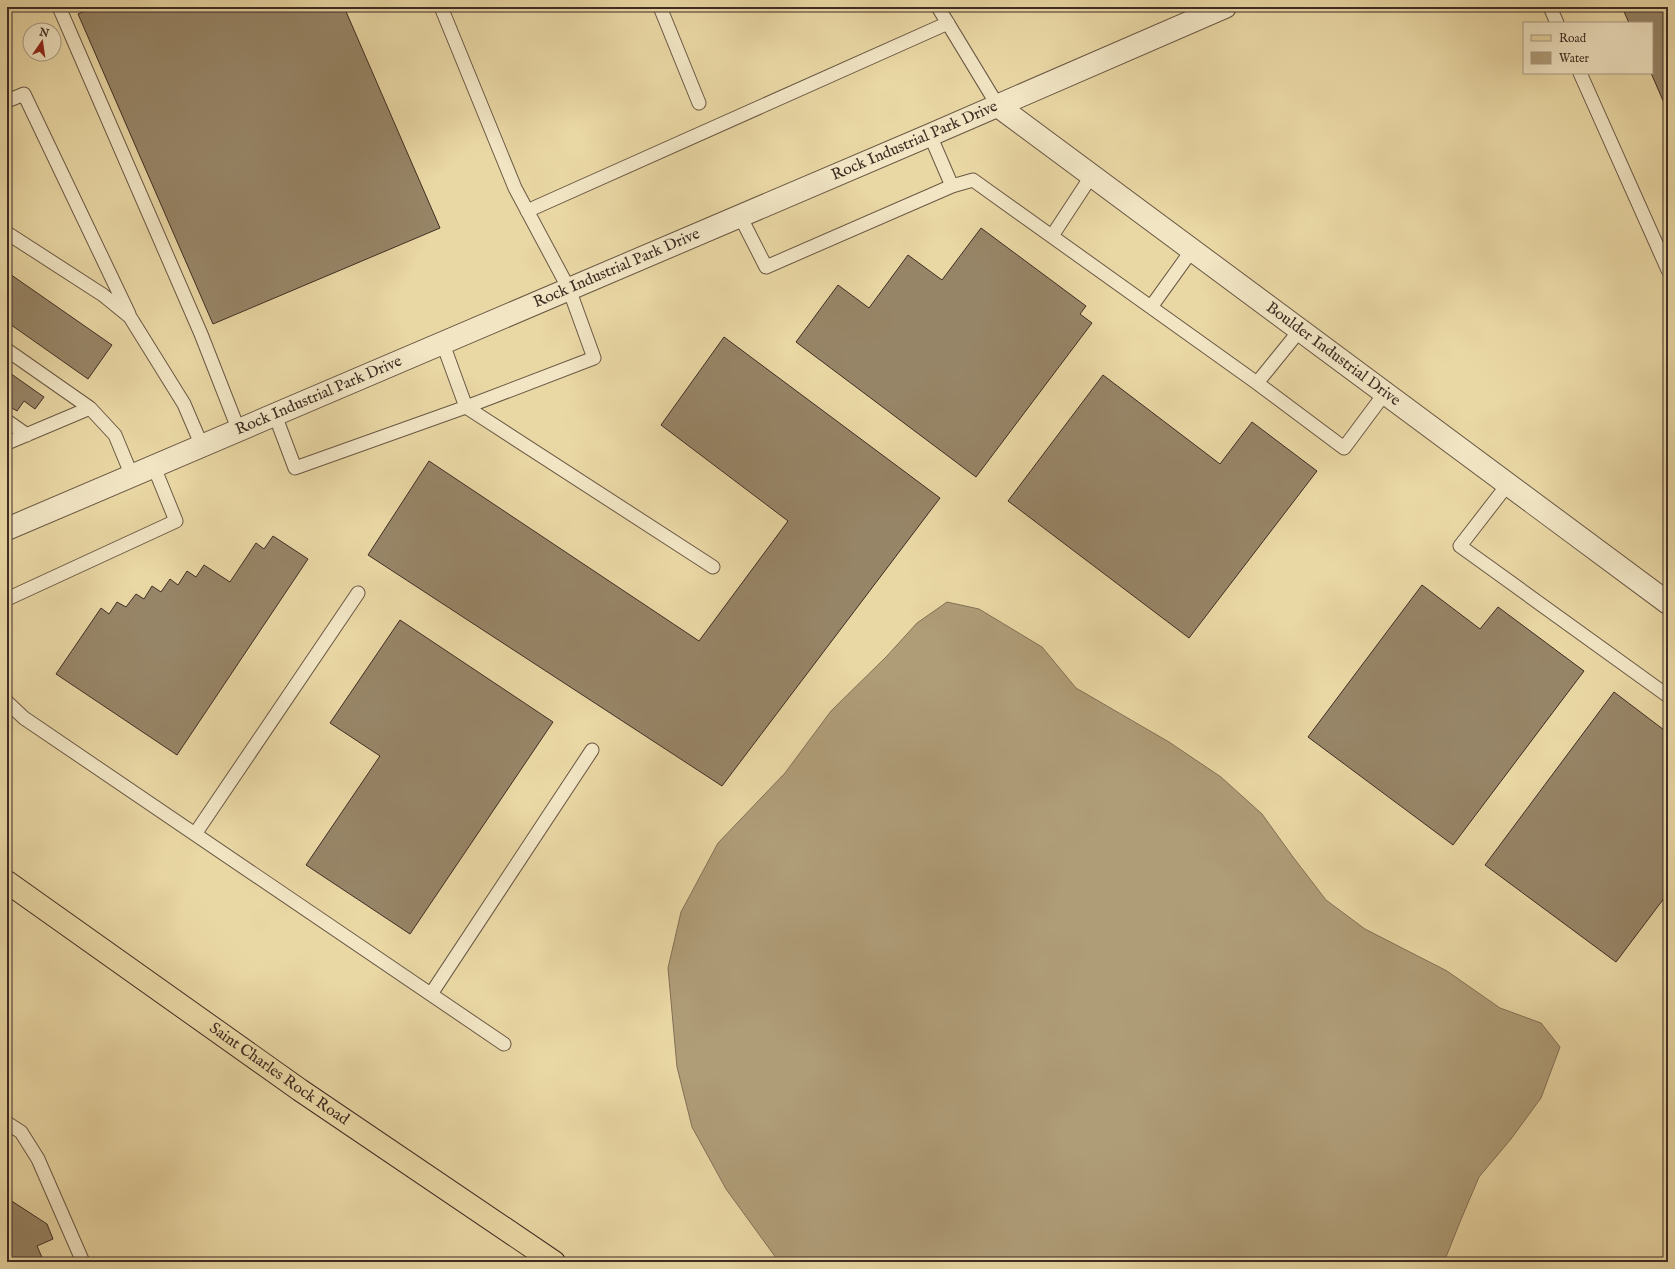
<svg xmlns="http://www.w3.org/2000/svg" width="1675" height="1269" font-family="'IM FELL English',serif">
	<style>
		.water { fill: #af9d78; stroke: #827056 }
		.building { fill: #978567; stroke: #3f2d24 }
		.lines { fill: none; stroke-linecap: round; stroke-linejoin: round }
		.lane-casing { stroke: #6a5844; stroke-width: 15 }
		.street-casing { stroke: #6a5844; stroke-width: 24 }
		.primary-casing { stroke: #3f2d24; stroke-width: 24 }
		.lane { stroke: #f1e5c4; stroke-width: 13 }
		.street { stroke: #f1e5c4; stroke-width: 22 }
		.primary { stroke: #e9d7a4; stroke-width: 22 }
		.labels { text-anchor: middle; dominant-baseline: central; stroke-width: 3; stroke-linejoin: round; paint-order: stroke }
		.street-label { font-size: 16px; fill: #3f2d24; stroke: #f1e5c4 }
	</style>
	<rect width="100%" height="100%" fill="#e9d7a4"/>
	<filter id="stains"><feTurbulence type="fractalNoise" baseFrequency=".005" numOctaves="4"/><feColorMatrix values="0 0 0 0 .2 0 0 0 0 .09 0 0 0 0 .02 0 0 0 .5 -.17"/></filter>
	<radialGradient id="worn" r=".72"><stop offset=".6" stop-color="#630" stop-opacity="0"/><stop offset="1" stop-color="#630" stop-opacity=".3"/></radialGradient>
	<path class="water" d="M947 602 979 609 1042 647 1076 688 1169 742 1221 777 1262 814 1293 857 1326 900 1365 929 1447 971 1500 1008 1541 1023 1560 1047 1541 1098 1511 1139 1479 1177 1460 1222 1444 1262H779L726 1189 692 1127 677 1067 668 968 681 912 718 843 785 773 831 711 887 656 917 623Z"/>
	<path class="building" d="M94 7H344L440 228 213 324 78 14Z
		M1622 7H1668V112L1651 73H1652V23H1629Z
		M981 228 1086 306 1080 314 1092 323 976 477 796 342 838 285 869 308 908 255 942 280Z
		M7 272 112 345 88 379 7 322Z
		M724 337 940 498 722 786 368 555 429 461 699 641 788 521 661 425Z
		M7 371 44 397 35 409 24 401 17 411 7 405Z
		M1103 375 1220 464 1252 422 1317 471 1189 638 1008 501Z
		M273 536 308 559 177 755 56 674 101 608 109 614 117 602 126 607 136 594 144 599 152 586 161 592 170 579 178 585 187 571 196 577 204 565 230 582 256 543 264 549Z
		M1422 585 1480 629 1498 607 1584 671 1453 845 1308 737Z
		M400 620 553 722 410 934 306 865 380 756 330 723Z
		M1614 692 1668 733V893L1616 962 1485 865Z
		M7 1198 47 1224 53 1239 37 1246 44 1262H7Z"/>
	<g class="lines">
		<g class="lane-casing">
			<path id="lane" d="M59 7 201 334 239 431
				M660 7 699 103
				M938 7 998 106
				M1550 7 1557 23
				M1580 73 1668 270
				M7 101 24 94 129 314
				M952 186 973 180 1257 383 1300 330
				M527 211 948 23
				M740 216 766 267 952 186 930 135
				M7 233 103 295 130 317 184 404 202 446
				M1052 236 1092 175
				M1151 307 1192 250
				M443 344 466 407 713 567
				M7 350 90 408
				M1257 383 1344 448 1385 393
				M275 415 295 468 466 407 594 358 569 289 515 188 441 7
				M7 421 27 435
				M7 443 90 408 115 435 132 476
				M1508 484 1460 546 1668 696
				M7 599 176 521 154 467
				M7 702 24 718 504 1044
				M195 834 358 593
				M431 994 592 750
				M7 1123 21 1132 38 1159 83 1262"/>
		</g>
		<g class="street-casing">
			<g id="street">
				<path id="s1" d="M998 106 1668 603"/>
				<path id="s2" d="M7 529 930 135 1225 7"/>
			</g>
		</g>
		<g class="primary-casing">
			<g id="primary">
				<path id="s3" d="M7 882 300 1090 554 1262"/>
			</g>
		</g>
		<use href="#lane" class="lane"/>
		<use href="#street" class="street"/>
		<use href="#primary" class="primary"/>
	</g>
	<g class="labels">
		<g class="street-label">
			<text stroke="none"><textPath href="#s2" startOffset="987">Rock Industrial Park Drive</textPath></text>
			<text stroke="none"><textPath href="#s2" startOffset="663">Rock Industrial Park Drive</textPath></text>
			<text stroke="none"><textPath href="#s1" startOffset="417">Boulder Industrial Drive</textPath></text>
			<text stroke="none"><textPath href="#s2" startOffset="339">Rock Industrial Park Drive</textPath></text>
			<text stroke="none"><textPath href="#s3" startOffset="333">Saint Charles Rock Road</textPath></text>
		</g>
	</g>
	<rect width="1675" height="1269" fill="none" stroke="#e9d7a4" stroke-width="24"/>
	<rect x="8" y="8" width="1659" height="1253" fill="none" stroke="#3f2d24" stroke-width="2"/>
	<rect x="12" y="12" width="1651" height="1245" fill="none" stroke="#3f2d24"/>
	<rect x="1523" y="22" width="130" height="52" fill="#f1e5c4" stroke="#aa9b84"/>
	<rect x="1531" y="35" width="20" height="6" fill="#e9d7a4" stroke="#aa9b84"/>
	<text x="1559" y="42" font-size="12" fill="#3f2d24">Road</text>
	<rect x="1531" y="52" width="20" height="12" fill="#af9d78" stroke="#aa9b84"/>
	<text x="1559" y="62" font-size="12" fill="#3f2d24">Water</text>
	<g transform="translate(42 42) rotate(13)"><circle r="19" fill="#f1e5c4" stroke="#aa9b84"/>
	<path d="M0-3L7 15L0 10L-7 15Z" fill="#8f2418"/>
	<text y="-6" font-size="11" font-weight="bold" text-anchor="middle" fill="#3f2d24">N</text>
	</g>
	<rect width="100%" height="100%" filter="url(#stains)"/>
	<rect width="100%" height="100%" fill="url(#worn)"/>
</svg>
